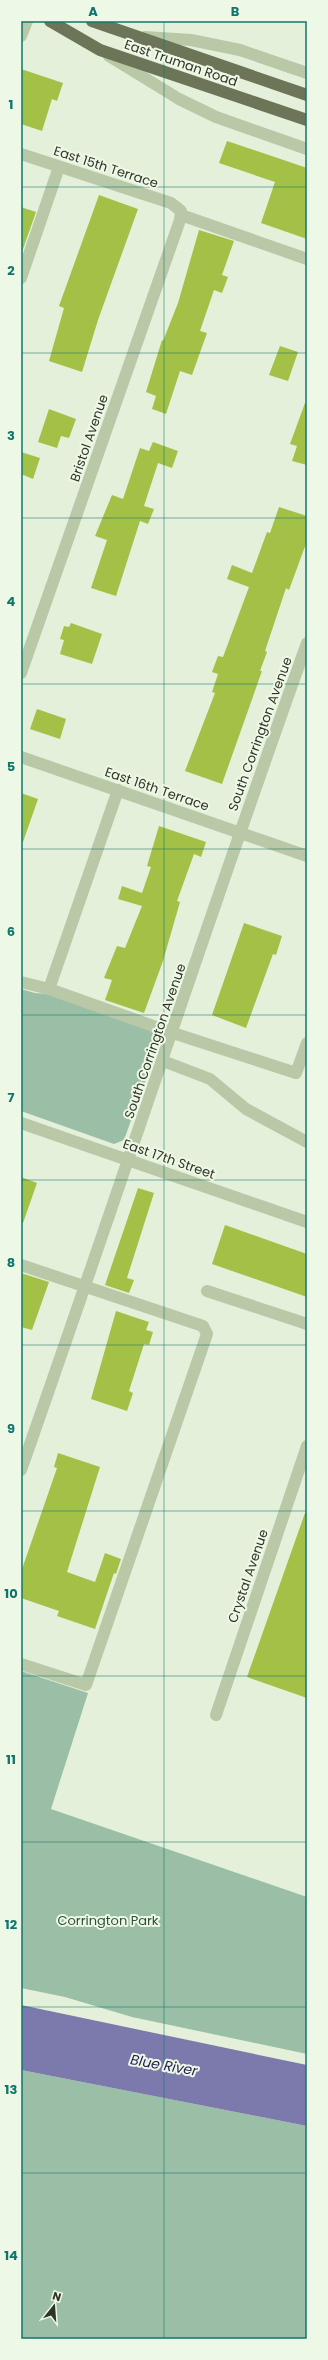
<svg xmlns="http://www.w3.org/2000/svg" width="328" height="2360" font-family="Poppins,sans-serif">
	<style>
		.green { fill: #9abea6 }
		.water { fill: #7c7aac }
		.building { fill: #a4c147 }
		.lines { fill: none; stroke-linecap: round; stroke-linejoin: round }
		.minor { stroke: #b9c8a6; stroke-width: 12 }
		.major { stroke: #6c7558; stroke-width: 12 }
		.grid { fill: none; stroke: #0f766e; stroke-width: 1; stroke-opacity: 0.55 }
		.labels { text-anchor: middle; dominant-baseline: central; stroke-width: 4; stroke-linejoin: round; paint-order: stroke }
		.street-label { font-size: 13px; fill: #303427; stroke: #eef8e6 }
		.park-label { font-size: 13px; fill: #2c5139; stroke: #eef8e6 }
		.water-label { font-size: 14px; font-style: italic; fill: #211e54; stroke: #eef8e6 }
		.neatline { fill: none; stroke: #0f766e; stroke-width: 1.5 }
		.grid-label { font-size: 13px; text-anchor: middle; font-weight: bold; fill: #0f766e }
	</style>
	<rect width="100%" height="100%" fill="#e4f0da"/>
	<path class="green" d="M21 989 35 993 48 994 162 1034 124 1140 114 1144 21 1111Z
		M21 1671 88 1693 51 1809 307 1897V2054L132 2017 65 1997 21 1988Z
		M21 2070 307 2126V2339H21Z"/>
	<path class="water" d="M21 2005 307 2065V2126L21 2070Z"/>
	<path class="building" d="M21 69 63 83 57 101 52 99 42 131 21 124Z
		M227 141 307 168V239L261 223 275 182 219 163Z
		M99 195 138 209 98 320 82 372 49 361 64 308 59 306Z
		M21 207 36 212 22 252H21Z
		M199 230 234 241 222 275 228 277 222 293 214 290 200 331 207 333 192 375 180 371 166 414 152 409 156 396 146 392 162 340 163 341 178 303Z
		M280 346 298 352 288 381 269 375Z
		M305 403 307 404V465L292 461 297 446 290 444Z
		M49 409 76 419 69 438 61 436 57 448 38 442Z
		M153 442 178 451 172 468 158 463 144 506 154 509 148 524 140 521 116 596 91 588 107 540 95 536 112 495 123 499 140 448 149 451Z
		M21 452 40 458 33 479 21 474Z
		M279 507 307 516V541L289 590 286 588 265 651 267 652 260 671H262L222 784 185 771 215 693 212 692 218 674 212 672 218 656 223 657 249 587 227 579 232 565 252 573 267 532 270 533Z
		M71 623 102 634 92 664 60 654 64 640 60 639 64 626 69 627Z
		M37 709 66 719 60 739 30 729Z
		M21 793 38 799 23 842H21Z
		M159 826 206 842 201 857 194 854 177 901 180 902 163 961 144 1013 105 1000 112 980 104 978 117 946 125 948 142 906 118 899 122 886 142 893 151 867 147 866Z
		M244 923 282 936 276 955 273 954 246 1028 212 1015Z
		M21 1177 37 1183 23 1223H21Z
		M138 1188 154 1193 127 1278 134 1280 129 1293 105 1285Z
		M225 1225 307 1254V1297L212 1264Z
		M21 1273 49 1282 32 1330 21 1327Z
		M116 1311 149 1322 146 1330 153 1332 149 1345 144 1344 129 1391 133 1393 127 1411 91 1399Z
		M58 1453 100 1467 67 1572 95 1582 105 1553 121 1559 116 1574 114 1573 95 1629 57 1616 59 1611 21 1598V1572L57 1468 54 1467Z
		M305 1513H307V1698L247 1677Z"/>
	<g class="lines">
		<path class="minor" d="M21 36 27 21
			M145 37 191 40 240 50 307 73
			M109 56 179 99 216 117 307 149
			M21 154 171 203 181 211 180 220 21 673
			M181 215 307 259
			M21 278 59 167
			M21 757 307 856
			M21 982 49 989 118 790
			M49 989 173 1033 296 1073 307 1043
			M163 1061 210 1079 246 1109 307 1142
			M21 1123 307 1222
			M21 1265 203 1326 207 1334 86 1685 21 1664
			M207 1291 307 1324
			M21 1470C118 1195 208 918 307 643
			M216 1715 307 1446"/>
		<path class="major" d="M50 21 100 50 307 120
			M92 21 307 95"/>
	</g>
	<path class="grid" d="M164 21V2339M21 187H307M21 353H307M21 518H307M21 684H307M21 849H307M21 1015H307M21 1180H307M21 1345H307M21 1511H307M21 1676H307M21 1842H307M21 2007H307M21 2173H307"/>
	<g class="labels">
		<g class="street-label">
			<text transform="translate(181 63) rotate(19)">East Truman Road</text>
			<text transform="translate(106 167) rotate(18)">East 15th Terrace</text>
			<text transform="translate(89 438) rotate(-71)">Bristol Avenue</text>
			<text transform="translate(260 734) rotate(-70)">South Corrington Avenue</text>
			<text transform="translate(157 789) rotate(19)">East 16th Terrace</text>
			<text transform="translate(155 1041) rotate(-71)">South Corrington Avenue</text>
			<text transform="translate(169 1159) rotate(19)">East 17th Street</text>
			<text transform="translate(248 1576) rotate(-71)">Crystal Avenue</text>
		</g>
		<g class="park-label">
			<text x="108" y="1920">Corrington Park</text>
		</g>
		<g class="water-label">
			<text transform="translate(164 2065) rotate(10)">Blue River</text>
		</g>
	</g>
	<rect width="328" height="2360" fill="none" stroke="#eef8e6" stroke-width="44"/>
	<g transform="translate(54 2306) rotate(17)" stroke="#eef8e6" stroke-width="3" paint-order="stroke">
	<path d="M0-3L7 15L0 10L-7 15Z" fill="#303427"/>
	<text y="-6" font-size="11" font-weight="bold" text-anchor="middle" fill="#303427">N</text>
	</g>
	<rect x="22" y="22" width="284" height="2316" class="neatline"/>
	<g class="grid-label">
		<text x="93" y="16">A</text>
		<text x="235" y="16">B</text>
		<text x="11" y="109">1</text>
		<text x="11" y="275">2</text>
		<text x="11" y="440">3</text>
		<text x="11" y="606">4</text>
		<text x="11" y="771">5</text>
		<text x="11" y="936">6</text>
		<text x="11" y="1102">7</text>
		<text x="11" y="1267">8</text>
		<text x="11" y="1433">9</text>
		<text x="11" y="1598">10</text>
		<text x="11" y="1764">11</text>
		<text x="11" y="1929">12</text>
		<text x="11" y="2094">13</text>
		<text x="11" y="2260">14</text>
	</g>
</svg>
